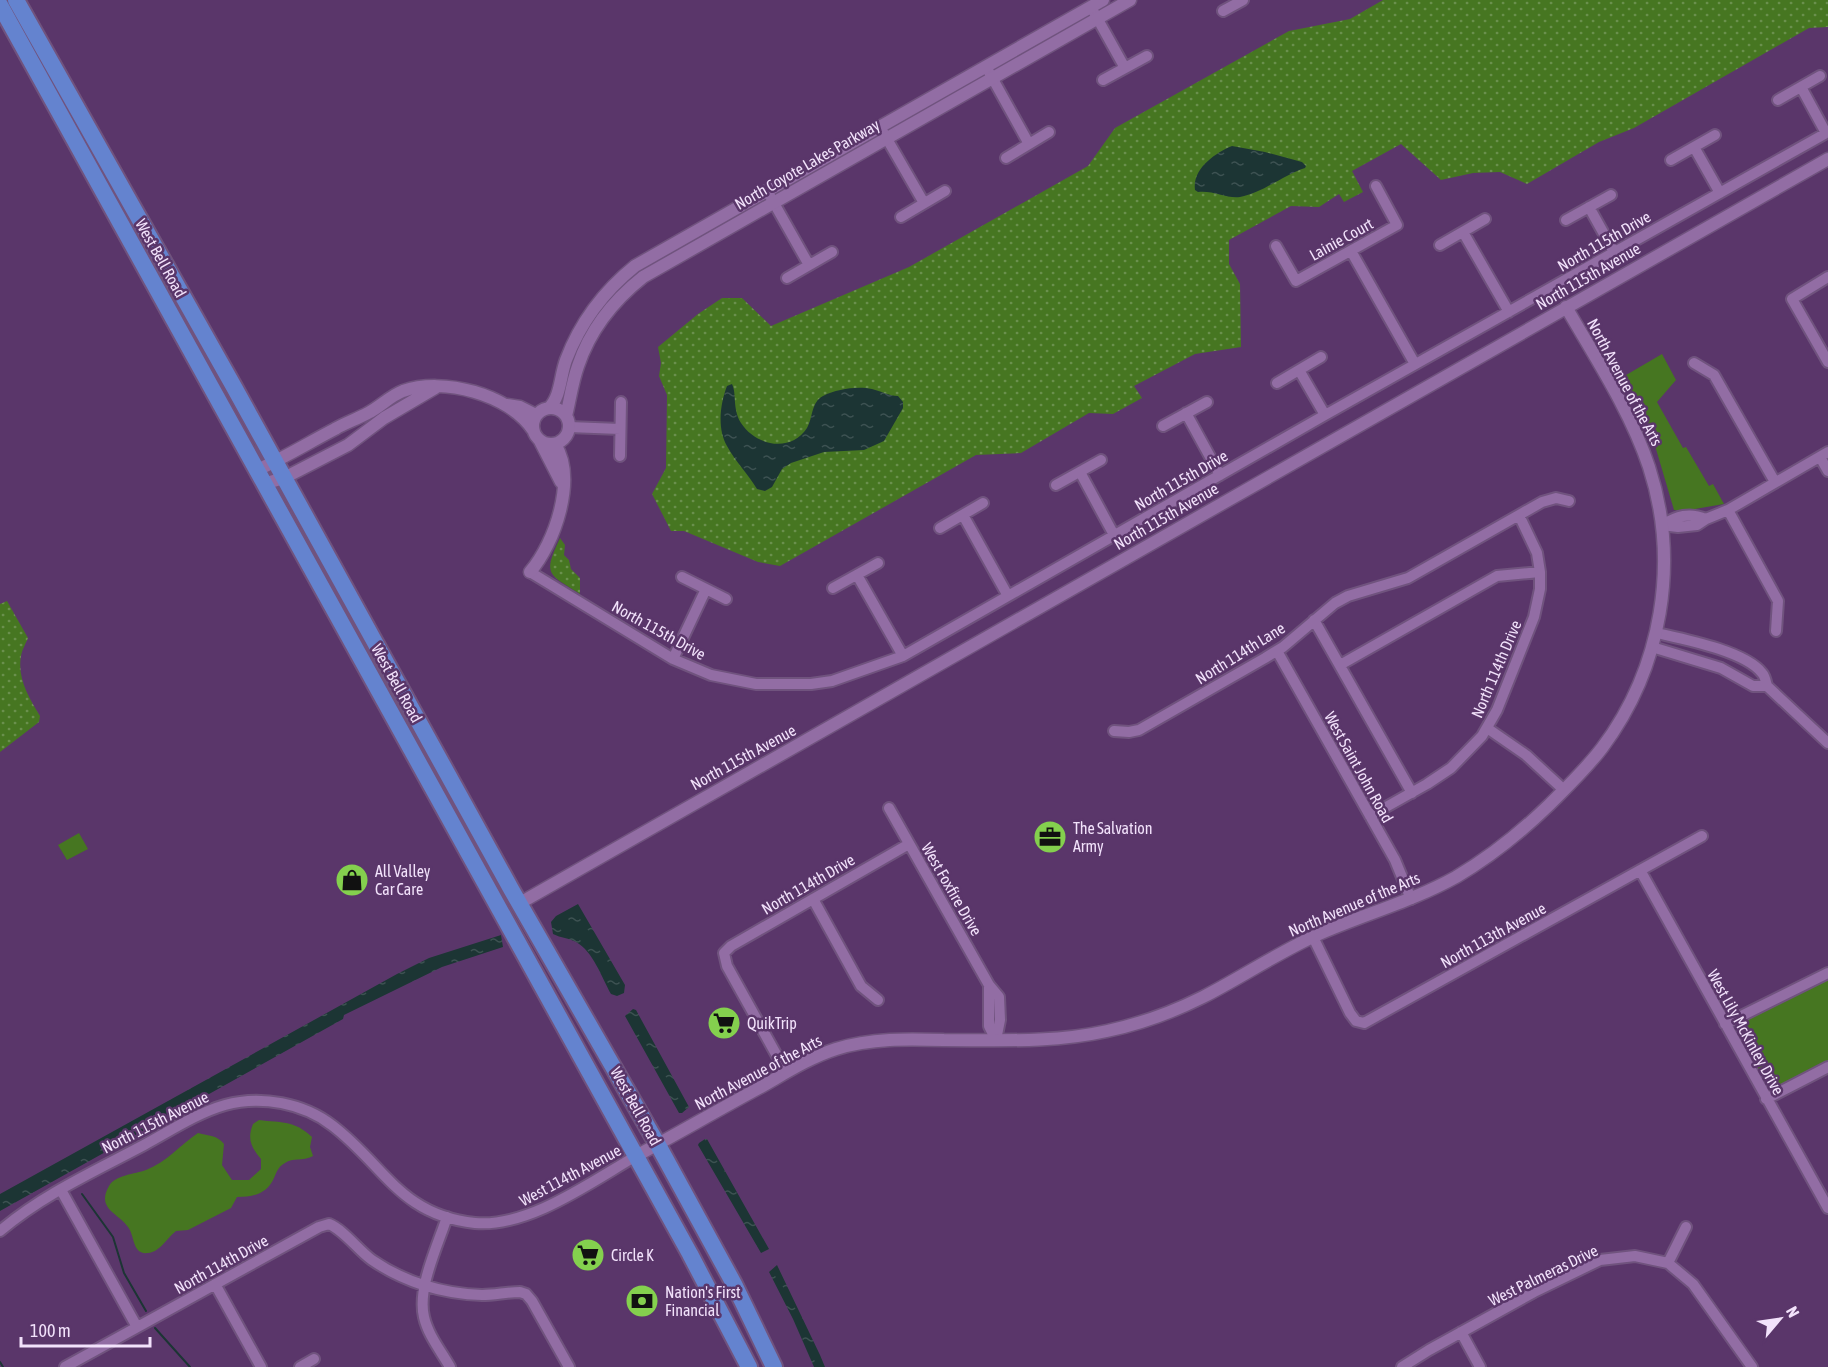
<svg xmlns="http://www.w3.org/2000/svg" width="1828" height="1367" font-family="'Asap Condensed',sans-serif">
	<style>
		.grass { fill: url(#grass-dots) }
		.park { fill: #467621 }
		.water { fill: url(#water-ripples) }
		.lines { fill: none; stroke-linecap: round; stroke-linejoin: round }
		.stream { stroke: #1c3534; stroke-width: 2 }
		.minor-casing { stroke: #70537e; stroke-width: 14 }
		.tertiary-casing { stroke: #70537e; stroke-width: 15 }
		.primary-casing { stroke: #70537e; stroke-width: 20 }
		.minor { stroke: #926da4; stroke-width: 10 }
		.tertiary { stroke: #926da4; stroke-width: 12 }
		.primary { stroke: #6483cf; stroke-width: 16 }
		.labels { text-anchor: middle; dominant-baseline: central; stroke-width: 5; stroke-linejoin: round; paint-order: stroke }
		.street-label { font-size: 16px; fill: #f2e2fb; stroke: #5a366a }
		.poi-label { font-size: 16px; fill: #f2e2fb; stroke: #5a366a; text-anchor: start }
	</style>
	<defs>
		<pattern id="grass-dots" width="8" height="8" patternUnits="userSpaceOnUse" patternTransform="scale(1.5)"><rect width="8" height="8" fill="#467621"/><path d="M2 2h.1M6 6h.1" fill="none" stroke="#6a904d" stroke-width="1.8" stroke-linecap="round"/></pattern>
		<pattern id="water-ripples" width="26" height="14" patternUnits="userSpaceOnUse" patternTransform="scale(1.5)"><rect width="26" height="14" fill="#1c3534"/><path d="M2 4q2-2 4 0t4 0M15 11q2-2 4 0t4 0" fill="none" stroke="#3d5252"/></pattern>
	</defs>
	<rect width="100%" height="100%" fill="#5a366a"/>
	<path class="grass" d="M1383 0H1828V27L1809 28 1634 128 1599 142 1527 184 1500 172 1473 173 1441 180 1401 144 1352 171 1363 192 1344 202 1339 194 1319 207 1291 206 1229 240V264L1240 284 1241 347 1195 354 1134 386 1142 398 1113 414 1089 413 1021 453 976 455 780 566 758 562 684 531H671L652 494 666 468 667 395 659 376 661 363 658 347 698 314 722 298H742L771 326 909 267 1088 166 1115 128 1289 31 1350 19Z
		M560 538 565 545 564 555 569 560 571 569 580 578V594C547 573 543 575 560 538Z
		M7 601 28 638C26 643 22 650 21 656 17 678 29 698 40 716L39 722 0 752V604Z"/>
	<path class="park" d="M1662 354 1676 380 1657 402 1683 448 1686 447 1709 486 1713 484 1724 504 1683 511 1674 510 1656 449 1647 426 1621 378Z
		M79 833 88 849 67 860 58 845Z
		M1828 974V1067L1766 1099 1725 1024Z
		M259 1120C282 1123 294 1120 312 1137L310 1147 313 1156C302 1162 293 1157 285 1163 278 1167 277 1171 274 1178 267 1194 253 1197 237 1197L231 1208 188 1230 176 1231C167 1238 160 1252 148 1253 132 1255 135 1236 128 1227 118 1213 96 1209 109 1186 115 1175 135 1174 146 1170 167 1162 180 1145 198 1133 209 1136 217 1135 224 1144L222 1165 232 1180H249L261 1169V1159C251 1147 247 1139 253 1124Z"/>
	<path class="water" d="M1232 146 1265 152 1302 162 1306 166 1305 168C1283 175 1263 193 1240 197 1227 199 1213 190 1198 192L1195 190C1192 169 1215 153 1232 146Z
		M732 384C737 394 732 408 741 423 756 446 791 453 807 428 813 418 811 402 823 396 837 389 857 386 872 389 881 391 889 396 898 396L903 402V408L884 441 864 450 824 452 791 463 782 469 772 487 765 491 757 489C748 474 735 461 727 446 717 429 720 404 727 386Z
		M578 904 625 985 624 993 617 996 611 994C602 978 593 951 576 942 569 938 561 938 553 934L551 922 556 916Z
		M501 935 503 947 442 967 344 1015 343 1019 0 1211V1194L397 974 429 958Z
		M633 1009 636 1010 689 1107 682 1113H679L625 1016Z
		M705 1139H707L769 1249 761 1253 698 1145 699 1143Z
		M777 1265 820 1355 825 1367H814L793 1319 769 1272Z"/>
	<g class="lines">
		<path class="stream" d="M82 1194 113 1237 124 1273 146 1311
			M155 1328 190 1367
			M0 1362 3 1367"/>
		<g class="minor-casing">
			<path id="minor" d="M1091 7 1125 68
				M1223 11 1243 0
				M989 72 1029 144
				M1103 80 1147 56
				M1801 87 1826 133
				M1778 100 1820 76
				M883 132 924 203
				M1694 147 1720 193
				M1006 158 1049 132
				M1671 160 1715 135
				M770 196 809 265
				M1589 207 1614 252
				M901 217 945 191
				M1566 220 1611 195
				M1463 232 1509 312
				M1440 245 1485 219
				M1276 246 1296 281 1397 225 1376 186
				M1351 251 1415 364
				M1828 277 1792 299 1828 362
				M787 278 832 252
				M1694 363 1714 375 1775 482
				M1299 370 1325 415
				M1277 383 1321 357
				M1186 413 1220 475
				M1163 426 1207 402
				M569 427 620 429
				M620 456 621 402
				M1820 457 1828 471
				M1080 472 1114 535
				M1056 485 1101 460
				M1728 510 1778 601 1776 631
				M963 515 1008 596
				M1662 525 1678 527 1697 525 1706 519 1728 510 1828 452
				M1662 525C1677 516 1689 512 1706 519
				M940 528 983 503
				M530 572 673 659 711 675 756 684H811L832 681 903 656 1325 415 1828 132
				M857 575 903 656
				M682 577 726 599
				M833 588 878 563
				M1314 620 1412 793
				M1657 633C1683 639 1745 651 1762 673 1765 676 1766 682 1767 686L1828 743
				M1652 647 1721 668 1753 686H1767
				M1277 651 1395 860 1411 899
				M673 659 706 589
				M1340 665 1497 576 1540 572
				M1487 728 1526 755 1564 790
				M1114 731 1129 732 1139 730 1265 658 1283 647 1335 603 1348 596 1408 578 1542 502 1556 498 1569 501
				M889 808 989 985 999 997 1000 1020 996 1040
				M1370 816 1427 784 1451 768 1482 736 1497 710 1534 617 1540 589V572L1537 553 1519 515
				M1640 870 1828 1208
				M813 899 861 986 878 1000
				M1313 937 1350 1013 1356 1021 1364 1023 1702 836
				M989 985V1026L996 1040
				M1725 1024 1828 973
				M786 1072 727 966 724 953 731 946 909 844
				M1766 1099 1828 1067
				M61 1190 137 1327
				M447 1217C438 1245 417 1288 424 1317 428 1335 441 1351 450 1367
				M0 1231C42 1195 95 1171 144 1145 170 1131 197 1113 225 1105 261 1095 304 1103 333 1126 385 1166 400 1215 475 1223 528 1228 591 1182 636 1156
				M1668 1263 1686 1227
				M215 1284 261 1367
				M1461 1332 1480 1367
				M65 1367 319 1227 329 1224C344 1230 358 1250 372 1260 404 1282 443 1294 482 1295 495 1295 507 1292 520 1292L526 1294 532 1301 569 1367
				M300 1367 314 1359
				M1402 1367 1429 1350 1534 1292 1600 1260 1635 1256 1668 1263 1693 1284 1752 1367"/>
		</g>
		<g class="tertiary-casing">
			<path id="tertiary" d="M507 405 520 407 536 415
				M549 408C561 396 560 376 566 360 580 323 604 291 635 266L1103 0
				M533 426a18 18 0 1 1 36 0a18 18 0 1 1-36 0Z
				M566 416C570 400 572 383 578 366 590 330 614 300 643 277L1130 0
				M540 441 561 482
				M257 470C284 458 308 443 335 429 345 423 357 419 368 413 380 407 390 396 403 391 443 377 509 394 533 430
				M263 484 284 478 348 445 384 418 435 388
				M530 572C555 543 577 479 555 444
				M520 903 1828 159
				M636 1156C677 1134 718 1110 759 1088 784 1074 808 1058 836 1049 871 1038 908 1039 944 1040 998 1040 1054 1043 1107 1031 1140 1024 1173 1012 1203 997 1242 977 1279 952 1319 934 1365 914 1413 901 1456 877 1490 857 1520 833 1549 805 1567 787 1586 769 1602 748 1662 668 1680 562 1649 467 1631 412 1595 357 1566 307"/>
		</g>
		<g class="primary-casing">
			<path id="primary" d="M16 0 234 387 511 889 658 1145 734 1284 774 1367
				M0 5 690 1254 749 1367"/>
		</g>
		<use href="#minor" class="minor"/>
		<use href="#tertiary" class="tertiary"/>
		<use href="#primary" class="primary"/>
	</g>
	<defs>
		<g id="office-disc" transform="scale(1.725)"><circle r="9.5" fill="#84d04e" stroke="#5a366a"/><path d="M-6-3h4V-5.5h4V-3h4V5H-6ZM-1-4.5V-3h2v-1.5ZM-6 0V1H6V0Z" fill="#111"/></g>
		<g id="shop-disc" transform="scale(1.725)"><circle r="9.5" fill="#84d04e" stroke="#5a366a"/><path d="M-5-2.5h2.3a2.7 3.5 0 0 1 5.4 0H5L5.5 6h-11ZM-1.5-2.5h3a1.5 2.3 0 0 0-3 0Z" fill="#111"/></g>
		<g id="supermarket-disc" transform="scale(1.725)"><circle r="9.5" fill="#84d04e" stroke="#5a366a"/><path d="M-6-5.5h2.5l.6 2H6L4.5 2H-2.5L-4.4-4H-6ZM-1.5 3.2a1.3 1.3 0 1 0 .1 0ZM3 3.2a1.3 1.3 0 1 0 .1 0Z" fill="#111"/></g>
		<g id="bank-disc" transform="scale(1.725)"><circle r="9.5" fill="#84d04e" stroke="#5a366a"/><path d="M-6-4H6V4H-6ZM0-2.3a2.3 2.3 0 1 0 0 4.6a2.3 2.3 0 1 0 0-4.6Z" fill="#111"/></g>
	</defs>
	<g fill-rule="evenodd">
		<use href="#office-disc" x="1050" y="837"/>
		<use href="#shop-disc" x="352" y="880"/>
		<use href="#supermarket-disc" x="724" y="1023"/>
		<use href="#supermarket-disc" x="588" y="1255"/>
		<use href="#bank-disc" x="642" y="1301"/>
	</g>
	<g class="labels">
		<g class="street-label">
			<text transform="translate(807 164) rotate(-30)">North Coyote Lakes Parkway</text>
			<text transform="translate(1341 239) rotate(-29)">Lainie Court</text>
			<text transform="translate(1604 241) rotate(-30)">North 115th Drive</text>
			<text transform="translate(161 258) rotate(61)">West Bell Road</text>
			<text transform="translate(1588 276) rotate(-30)">North 115th Avenue</text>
			<text transform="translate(1625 382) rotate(62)">North Avenue of the Arts</text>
			<text transform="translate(1181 480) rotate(-30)">North 115th Drive</text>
			<text transform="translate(1166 516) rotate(-30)">North 115th Avenue</text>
			<text transform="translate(659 630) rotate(29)">North 115th Drive</text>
			<text transform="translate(1240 653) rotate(-32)">North 114th Lane</text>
			<text transform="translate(1496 669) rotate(-67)">North 114th Drive</text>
			<text transform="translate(397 683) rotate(61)">West Bell Road</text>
			<text transform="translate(743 757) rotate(-29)">North 115th Avenue</text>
			<text transform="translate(1359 767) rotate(61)">West Saint John Road</text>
			<text transform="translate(808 884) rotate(-30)">North 114th Drive</text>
			<text transform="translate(952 889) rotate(60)">West Foxfire Drive</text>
			<text transform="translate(1354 904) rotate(-23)">North Avenue of the Arts</text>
			<text transform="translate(1493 935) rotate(-29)">North 113th Avenue</text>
			<text transform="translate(1746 1032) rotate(61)">West Lily McKinley Drive</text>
			<text transform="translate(758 1072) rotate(-28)">North Avenue of the Arts</text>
			<text transform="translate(636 1106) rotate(61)">West Bell Road</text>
			<text transform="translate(155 1122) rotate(-27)">North 115th Avenue</text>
			<text transform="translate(570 1175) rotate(-28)">West 114th Avenue</text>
			<text transform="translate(221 1264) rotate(-29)">North 114th Drive</text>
			<text transform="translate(1543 1275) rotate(-26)">West Palmeras Drive</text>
		</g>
		<g class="poi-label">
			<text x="1073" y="828">The Salvation<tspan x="1073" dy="18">Army</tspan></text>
			<text x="375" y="871">All Valley<tspan x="375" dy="18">Car Care</tspan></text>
			<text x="747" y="1023">QuikTrip</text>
			<text x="611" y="1255">Circle K</text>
			<text x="665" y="1292">Nation's First<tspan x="665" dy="18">Financial</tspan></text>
		</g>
	</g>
	<g transform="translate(1780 1319) rotate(61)" stroke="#5a366a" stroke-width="4.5" paint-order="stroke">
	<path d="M0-4.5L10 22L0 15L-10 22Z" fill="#f2e2fb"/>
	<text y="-9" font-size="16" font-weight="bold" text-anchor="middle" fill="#f2e2fb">N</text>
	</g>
	<path d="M21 1337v9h129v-9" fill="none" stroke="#f2e2fb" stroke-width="3"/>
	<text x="30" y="1337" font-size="18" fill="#f2e2fb" stroke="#5a366a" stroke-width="4.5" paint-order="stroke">100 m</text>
</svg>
